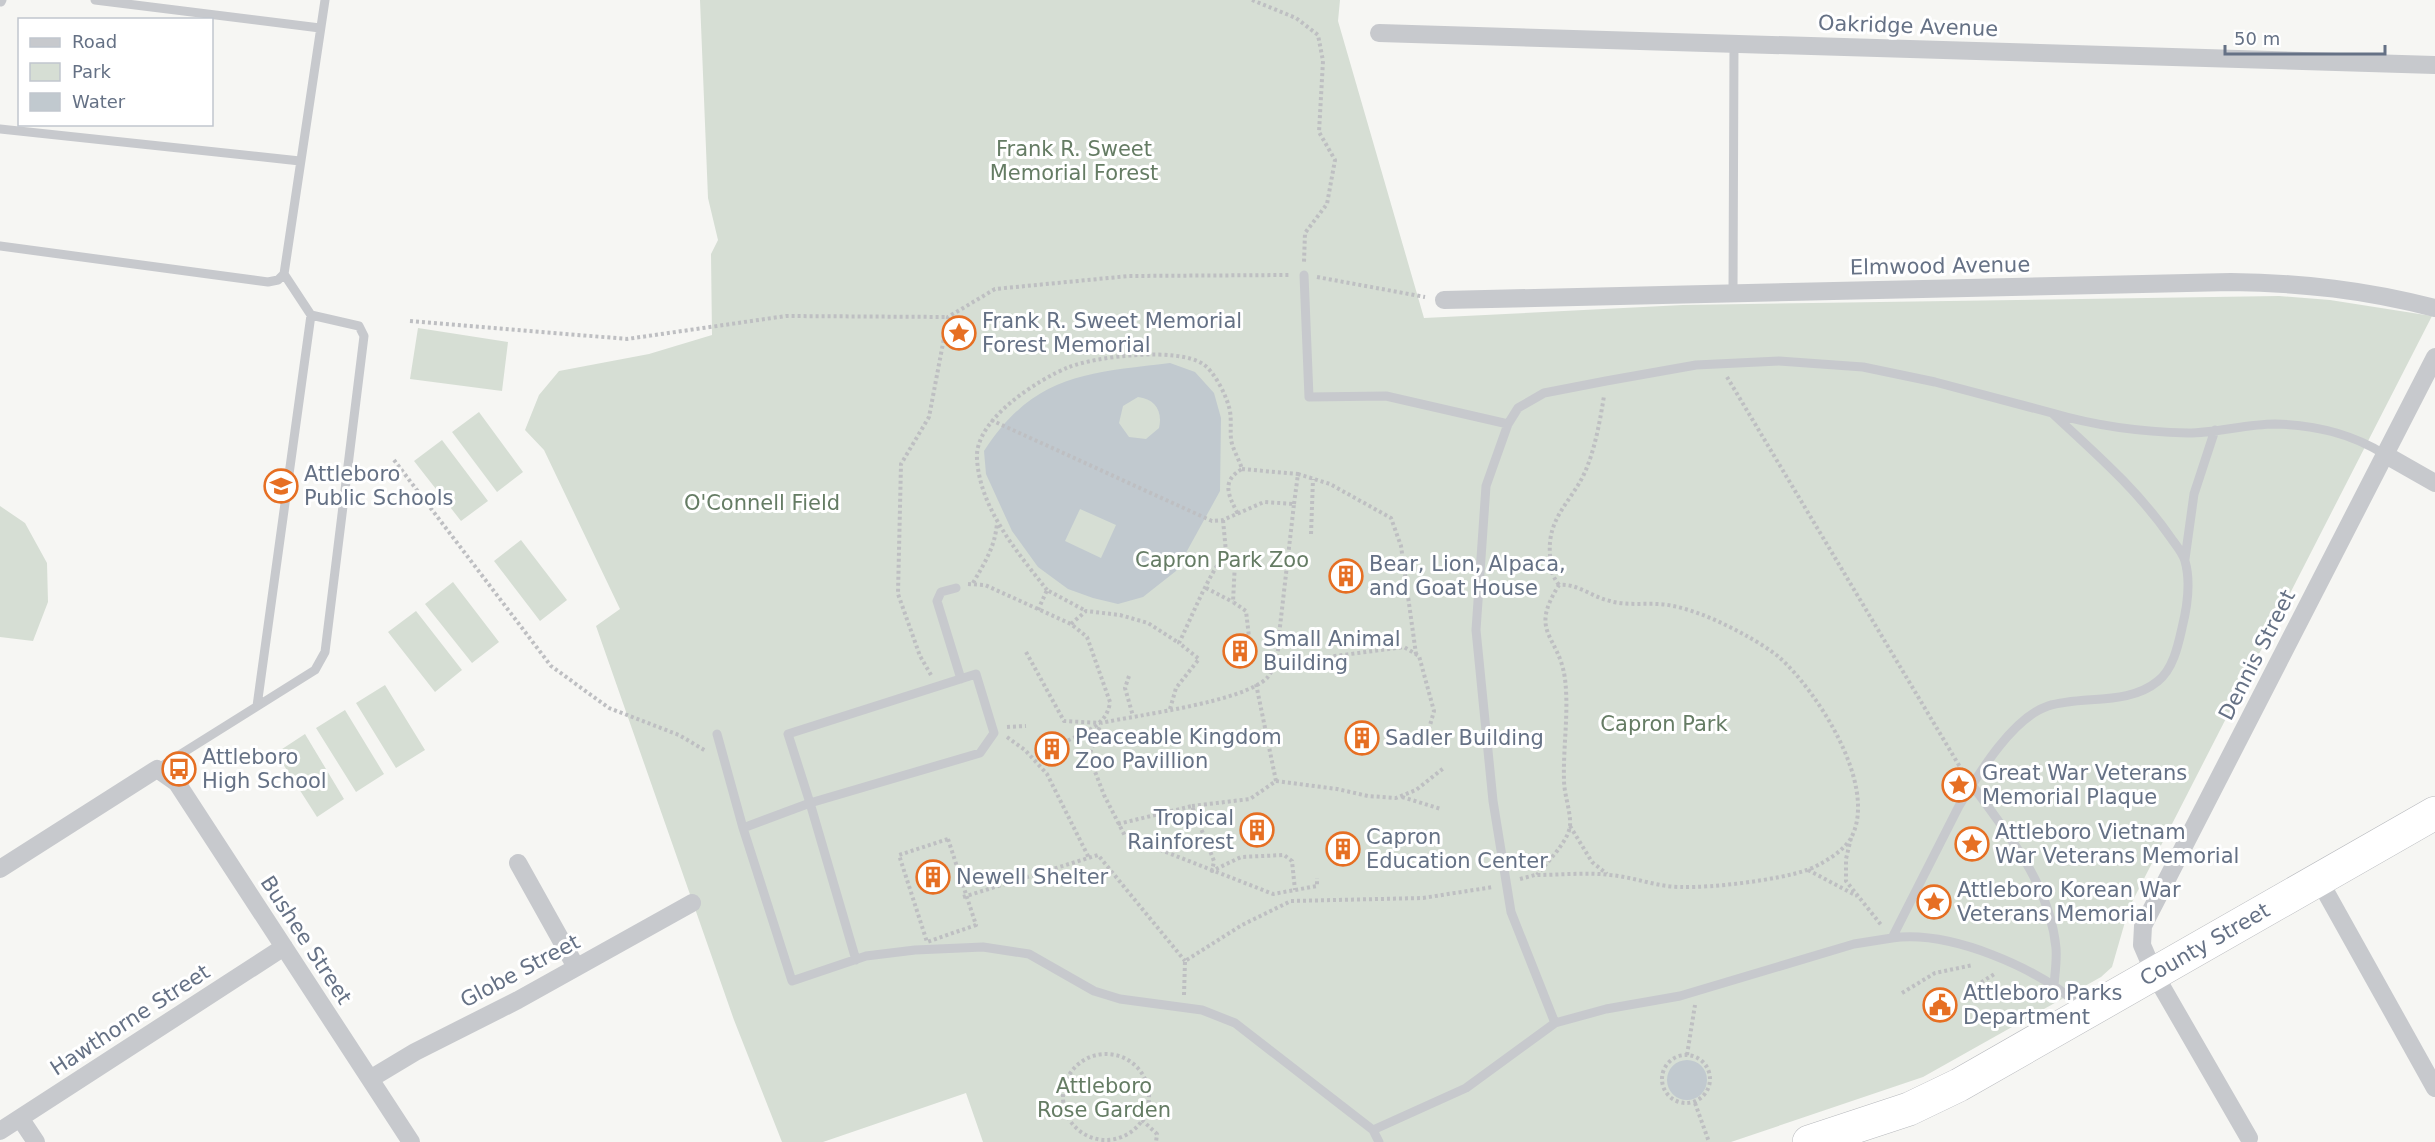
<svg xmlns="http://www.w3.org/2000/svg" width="2435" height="1142" font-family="'DejaVu Sans',sans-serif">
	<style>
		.green { fill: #d6ded4 }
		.water { fill: #c1c9cf; fill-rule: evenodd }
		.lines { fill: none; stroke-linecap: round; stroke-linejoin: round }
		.highway-casing { stroke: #b7b9bd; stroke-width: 34 }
		.path { stroke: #bebfc2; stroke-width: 4; stroke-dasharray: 3 3; stroke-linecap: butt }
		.lane { stroke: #c7c9cd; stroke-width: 9 }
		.street { stroke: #c7c9cd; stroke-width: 18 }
		.highway { stroke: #fff; stroke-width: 33 }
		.labels { text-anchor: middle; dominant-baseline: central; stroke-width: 6; stroke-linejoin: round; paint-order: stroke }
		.street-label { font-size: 21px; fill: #657185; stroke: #fff }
		.park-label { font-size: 21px; fill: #657c64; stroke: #fff }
		.poi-label { font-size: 21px; fill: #657185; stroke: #fff; text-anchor: start }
	</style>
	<rect width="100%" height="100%" fill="#f6f6f3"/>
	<path class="green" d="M700 0H1340L1338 21 1424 318 1683 305 2279 296 2330 300 2432 316 2129 908 2112 967 2101 977 1923 1077 1731 1142H983L966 1093 823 1142H782L734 1020 596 626 620 609 544 450 525 430 539 395 559 371 649 354 712 335 711 254 718 240 708 198Z
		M418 328 508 342 502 391 410 379Z
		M479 412 523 472 497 492 452 432Z
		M442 440 488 501 461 521 414 461Z
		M0 506 25 523 47 563 48 602 33 641 0 637Z
		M521 540 567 600 540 621 494 561Z
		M453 582 499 642 472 663 425 604Z
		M416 611 462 670 435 692 388 632Z
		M385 685 425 750 396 768 356 703Z
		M345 710 384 774 356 792 316 728Z
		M305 734 344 799 317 817 276 753Z"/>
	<path class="water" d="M1170 363 1195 372 1214 393 1221 418 1220 491 1176 571 1143 597 1118 604 1093 598 1068 589 1038 567 1012 531 986 474 984 451C1034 374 1087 373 1170 363ZM1138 397C1155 399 1163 411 1159 428L1146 439 1129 437 1119 423 1123 406ZM1080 509 1116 525 1101 558 1065 541Z
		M1667 1080a20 20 0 1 1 40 0a20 20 0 1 1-40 0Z"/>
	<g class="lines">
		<g class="highway-casing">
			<g id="highway">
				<path id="s1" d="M1809 1142 1909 1109 1959 1085 2435 813"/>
			</g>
		</g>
		<path class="path" d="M1252 0 1296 18 1318 35 1323 61 1319 132 1335 160 1327 204 1305 233 1304 262
			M1317 277 1425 297
			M410 321 627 339 786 316 948 317
			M1727 377 1963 772
			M991 420 1212 521 1223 520 1264 502 1294 504 1278 644C1279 653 1274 670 1267 678 1243 702 1137 715 1101 723L1089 756 1104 795 1125 836 1273 894 1317 886V878
			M394 460 551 666 609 708 679 735 706 751
			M1242 469 1298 474
			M1294 504 1298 474 1330 484 1391 518 1401 546 1416 654
			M1311 534 1313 479
			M1226 552 1235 562 1233 602 1246 611 1249 637
			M973 583C985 562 995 547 997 523
			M968 584 985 585 1071 624 1087 637 1110 702C1107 726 1084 732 1065 742
			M1559 585C1551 574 1550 568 1550 555 1547 517 1571 503 1585 472 1595 449 1600 421 1604 396
			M1206 588 1233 602
			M1047 590C1018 553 980 509 977 459 974 420 1037 380 1069 367 1098 356 1177 347 1203 364 1214 371 1226 395 1229 407 1232 417 1230 428 1231 439 1232 448 1239 459 1242 469 1221 481 1228 495 1238 514
			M1038 610 1047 590 1086 611
			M1071 624 1086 611 1120 615 1148 623 1179 643
			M1026 652 1064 721 1100 723
			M1274 664 1404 647 1419 656 1434 711 1427 736
			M931 675 920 656 898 594 901 464 929 417 948 317 995 289 1129 276 1289 275
			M1129 676 1125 688 1133 716
			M1170 709 1176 688 1199 659 1179 643C1194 612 1206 580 1226 552L1223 520
			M1007 727 1026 726
			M1007 737 1025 750 1047 774 1089 858
			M1276 781 1337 789 1368 796 1396 798 1416 790 1445 767
			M1402 797 1441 809
			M1192 806 1250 799 1276 781 1256 684
			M1118 824 1192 806 1214 861 1212 871 1241 857 1284 855 1292 861 1295 890
			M1570 826 1592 862 1607 874
			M1851 838 1846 859V881L1882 926
			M948 839 976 925 927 942 899 855Z
			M1808 870 1857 896
			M1520 879 1535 875H1537C1561 875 1586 872 1610 875 1634 877 1657 887 1681 887 1713 888 1778 880 1807 870 1821 865 1844 851 1851 838 1879 786 1817 691 1779 657 1769 649 1756 641 1745 635 1723 623 1698 611 1673 606 1653 601 1630 607 1610 601 1592 597 1577 583 1559 585 1528 634 1559 634 1565 679 1569 712 1563 747 1564 780 1564 795 1571 811 1570 826 1568 842 1547 862 1537 875
			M963 897 1098 855 1185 961
			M1966 992 1996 973
			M1902 993 1935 973 1973 965
			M1184 995 1185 961 1242 925 1291 901 1423 898 1493 887
			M1063 1097a43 43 0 1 1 86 0a43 43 0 1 1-86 0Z
			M1687 1055 1695 1005
			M1662 1079a24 24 0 1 1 48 0a24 24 0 1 1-48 0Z
			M1695 1103 1709 1142
			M1142 1120 1157 1134 1156 1142"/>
		<path class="lane" d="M95 0 320 28
			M1 2 2 0
			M0 129 300 161
			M0 246 268 282 278 280 284 274 325 0
			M1304 275 1309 397 1386 396 1508 424
			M1733 293 1734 43
			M2185 559 2194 494 2215 430
			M956 588 941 592 937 601 961 679
			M257 706 311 315
			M717 734 743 828 792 981 866 956 915 950 983 947 1029 954 1094 991 1120 999 1202 1010 1235 1023 1373 1130 1466 1088 1555 1023 1606 1009 1680 996 1854 944 1892 938
			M157 769 315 670 325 652 364 336 359 326 311 315 284 274
			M1972 785C2008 834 2050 885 2056 948 2057 960 2055 973 2054 985
			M743 828 810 803 788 734 976 674 994 733 980 753 810 803 856 960
			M2081 1007C2038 968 1951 930 1892 938L1959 806C1978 775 2012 718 2048 706 2083 695 2128 706 2158 681 2173 669 2178 646 2182 628 2187 608 2191 582 2185 561 2183 553 2175 544 2171 538 2138 490 2094 452 2052 413 2096 426 2141 432 2188 433 2217 433 2246 424 2275 424 2315 425 2350 433 2384 454
			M1555 1023 1511 912 1493 801 1476 630 1486 486 1508 424 1518 408 1544 393 1606 381 1696 365 1779 361 1863 367 1935 382 2052 413
			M1373 1130 1379 1142"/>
		<path class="street" d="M1379 33 2435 65
			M1444 300 2231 282C2303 283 2365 290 2435 308
			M2384 454 2435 483
			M518 863 576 967
			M0 869 157 769 177 783 411 1142
			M2319 880 2435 1088
			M370 1079 415 1052 518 1000 692 903
			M20 1118 36 1142
			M0 1131 284 947
			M2249 1138 2155 975 2142 945 2143 926 2435 357"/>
		<use href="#highway" class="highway"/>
	</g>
	<defs>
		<g id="sight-ring" transform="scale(1.725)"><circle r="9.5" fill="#fff" stroke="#e66f23" stroke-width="1.5"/><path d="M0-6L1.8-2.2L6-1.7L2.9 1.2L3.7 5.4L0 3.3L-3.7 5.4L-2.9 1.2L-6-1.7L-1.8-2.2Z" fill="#e66f23"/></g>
		<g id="school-ring" transform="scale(1.725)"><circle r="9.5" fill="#fff" stroke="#e66f23" stroke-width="1.5"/><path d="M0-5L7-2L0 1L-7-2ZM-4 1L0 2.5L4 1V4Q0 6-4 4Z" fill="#e66f23"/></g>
		<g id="building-ring" transform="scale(1.725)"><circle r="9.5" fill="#fff" stroke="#e66f23" stroke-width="1.5"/><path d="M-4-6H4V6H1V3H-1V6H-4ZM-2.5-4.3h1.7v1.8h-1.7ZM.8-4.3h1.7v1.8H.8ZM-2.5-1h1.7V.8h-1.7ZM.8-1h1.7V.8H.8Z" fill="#e66f23"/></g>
		<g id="bus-ring" transform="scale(1.725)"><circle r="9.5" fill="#fff" stroke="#e66f23" stroke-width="1.5"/><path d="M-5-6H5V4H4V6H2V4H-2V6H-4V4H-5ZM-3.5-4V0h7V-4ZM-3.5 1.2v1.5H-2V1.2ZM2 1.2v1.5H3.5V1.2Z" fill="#e66f23"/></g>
		<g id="civic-ring" transform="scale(1.725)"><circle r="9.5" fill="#fff" stroke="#e66f23" stroke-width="1.5"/><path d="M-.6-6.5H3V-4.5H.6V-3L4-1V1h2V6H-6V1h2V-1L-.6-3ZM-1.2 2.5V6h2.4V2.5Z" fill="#e66f23"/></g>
	</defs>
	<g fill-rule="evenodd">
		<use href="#sight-ring" x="959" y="333"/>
		<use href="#school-ring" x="281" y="486"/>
		<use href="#building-ring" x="1346" y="576"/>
		<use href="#building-ring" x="1240" y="651"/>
		<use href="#building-ring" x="1362" y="738"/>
		<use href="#building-ring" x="1052" y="749"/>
		<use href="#bus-ring" x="179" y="769"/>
		<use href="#sight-ring" x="1959" y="785"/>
		<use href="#building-ring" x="1257" y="830"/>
		<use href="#sight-ring" x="1972" y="844"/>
		<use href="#building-ring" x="1343" y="849"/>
		<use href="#building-ring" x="933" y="877"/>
		<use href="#sight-ring" x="1934" y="902"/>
		<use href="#civic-ring" x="1940" y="1005"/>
	</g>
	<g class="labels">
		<g class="street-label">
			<text transform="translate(1908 26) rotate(2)">Oakridge Avenue</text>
			<text transform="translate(1940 266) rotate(-1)">Elmwood Avenue</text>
			<text transform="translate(2257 655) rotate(-63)">Dennis Street</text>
			<text transform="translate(306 940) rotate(57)">Bushee Street</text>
			<text stroke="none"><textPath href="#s1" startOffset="444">County Street</textPath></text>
			<text transform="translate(520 971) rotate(-28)">Globe Street</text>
			<text transform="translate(130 1020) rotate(-33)">Hawthorne Street</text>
		</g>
		<g class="park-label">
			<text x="1074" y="149">Frank R. Sweet<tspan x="1074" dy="24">Memorial Forest</tspan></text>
			<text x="762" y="503">O'Connell Field</text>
			<text x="1222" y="560">Capron Park Zoo</text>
			<text x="1664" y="724">Capron Park</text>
			<text x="1104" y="1086">Attleboro<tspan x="1104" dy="24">Rose Garden</tspan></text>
		</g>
		<g class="poi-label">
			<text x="982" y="321">Frank R. Sweet Memorial<tspan x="982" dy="24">Forest Memorial</tspan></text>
			<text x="304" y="474">Attleboro<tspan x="304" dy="24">Public Schools</tspan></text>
			<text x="1369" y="564">Bear, Lion, Alpaca,<tspan x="1369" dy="24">and Goat House</tspan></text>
			<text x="1263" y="639">Small Animal<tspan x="1263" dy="24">Building</tspan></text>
			<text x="1075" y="737">Peaceable Kingdom<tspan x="1075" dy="24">Zoo Pavillion</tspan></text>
			<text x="1385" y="738">Sadler Building</text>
			<text x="202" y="757">Attleboro<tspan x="202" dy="24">High School</tspan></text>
			<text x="1982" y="773">Great War Veterans<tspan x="1982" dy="24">Memorial Plaque</tspan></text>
			<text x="1234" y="818" text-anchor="end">Tropical<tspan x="1234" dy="24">Rainforest</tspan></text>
			<text x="1995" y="832">Attleboro Vietnam<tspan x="1995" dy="24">War Veterans Memorial</tspan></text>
			<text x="1366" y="837">Capron<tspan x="1366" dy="24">Education Center</tspan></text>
			<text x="956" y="877">Newell Shelter</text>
			<text x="1957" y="890">Attleboro Korean War<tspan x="1957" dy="24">Veterans Memorial</tspan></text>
			<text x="1963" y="993">Attleboro Parks<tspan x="1963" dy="24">Department</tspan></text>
		</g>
	</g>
	<rect x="18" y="18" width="195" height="108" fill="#ffffff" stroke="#c1c6ce" stroke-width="1.5"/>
	<rect x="30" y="38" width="30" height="9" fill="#c7c9cd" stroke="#c1c6ce" stroke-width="1.5"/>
	<text x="72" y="48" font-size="18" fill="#657185">Road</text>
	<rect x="30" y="63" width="30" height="18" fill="#d6ded4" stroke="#c1c6ce" stroke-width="1.5"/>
	<text x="72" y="78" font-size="18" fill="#657185">Park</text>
	<rect x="30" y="93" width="30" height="18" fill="#c1c9cf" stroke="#c1c6ce" stroke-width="1.5"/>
	<text x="72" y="108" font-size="18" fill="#657185">Water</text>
	<path d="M2225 45v9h160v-9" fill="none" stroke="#657185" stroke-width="3"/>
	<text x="2234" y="45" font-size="18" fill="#657185" stroke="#ffffff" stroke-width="4.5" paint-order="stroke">50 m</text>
</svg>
